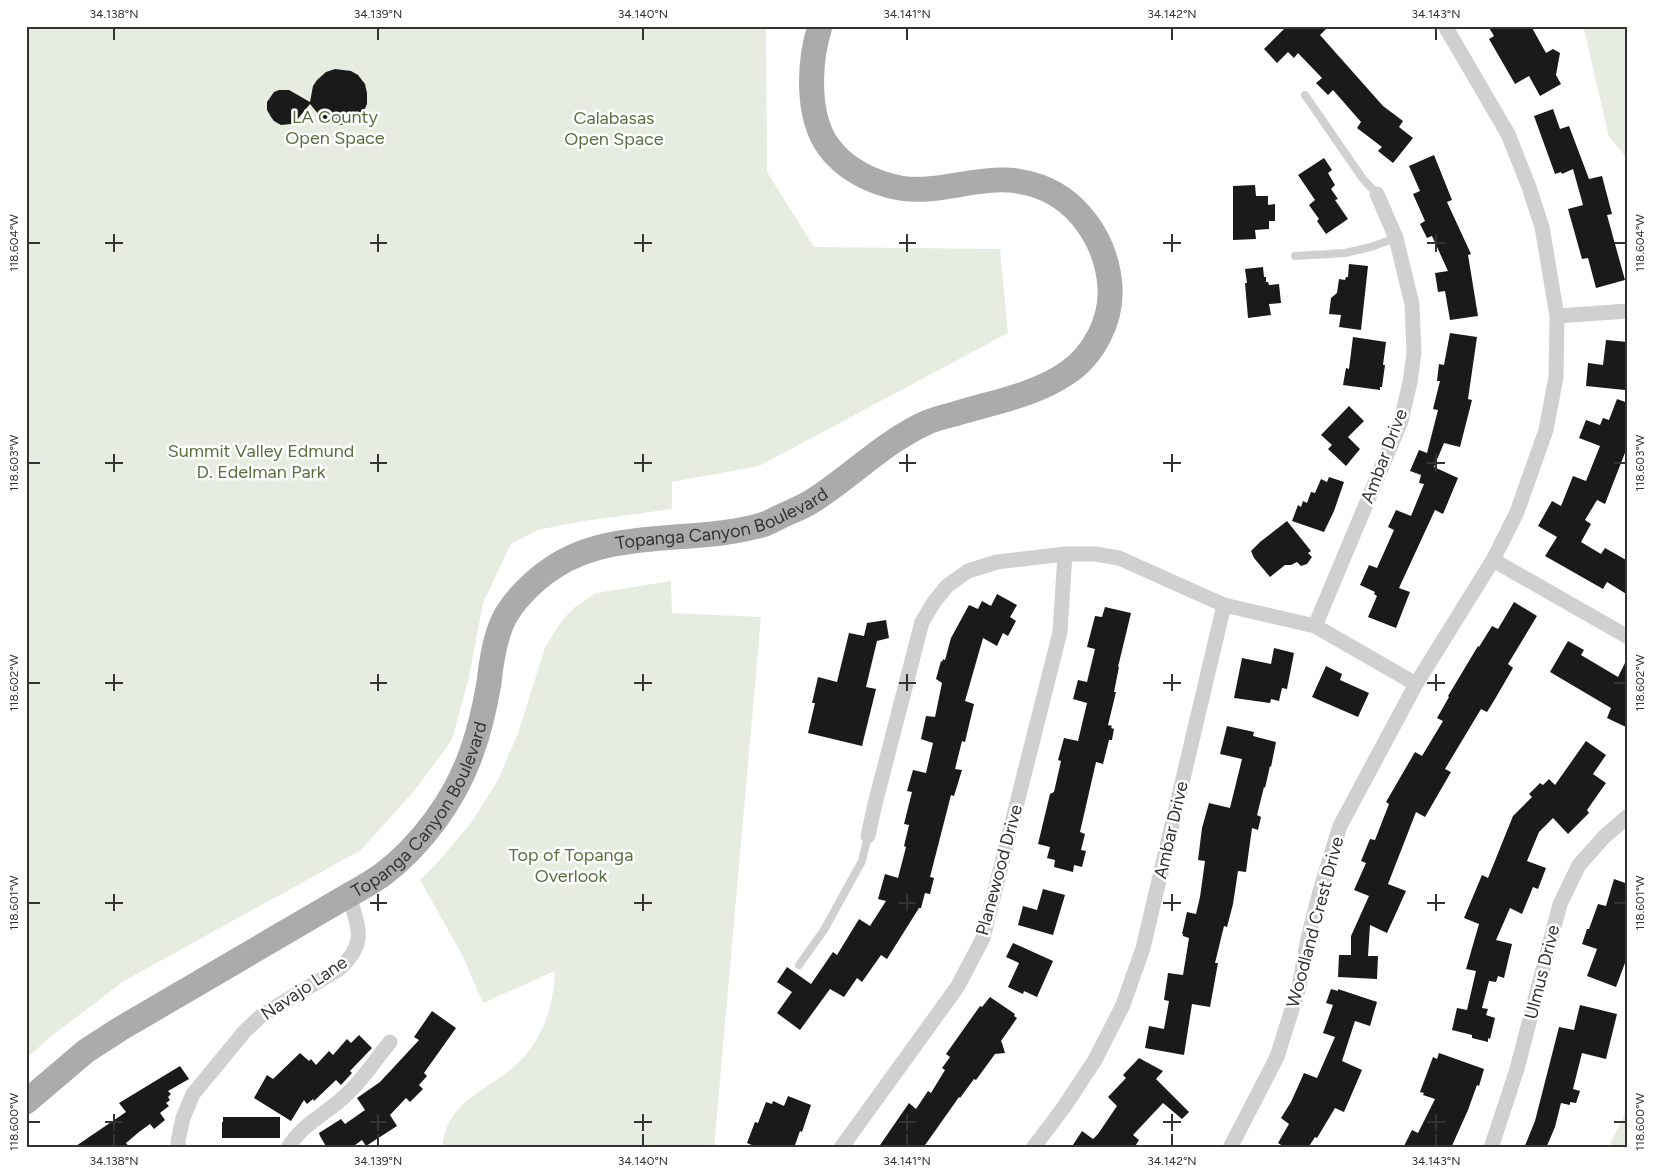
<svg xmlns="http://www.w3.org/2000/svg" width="1654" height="1174" font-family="Figtree,sans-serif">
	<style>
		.green { fill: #e6ecdf }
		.building { fill: #1a1a1a }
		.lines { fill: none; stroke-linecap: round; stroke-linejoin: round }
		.service { stroke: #d0d0d0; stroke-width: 8 }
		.minor { stroke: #d0d0d0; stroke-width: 15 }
		.primary { stroke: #ababab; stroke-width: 25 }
		.ticks { fill: none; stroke: #333; stroke-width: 2 }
		.labels { text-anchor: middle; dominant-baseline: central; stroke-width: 5; stroke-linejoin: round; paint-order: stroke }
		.park-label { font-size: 18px; fill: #56703f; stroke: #fff }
		.street-label { font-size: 18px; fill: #333; stroke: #fff }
		.neatline { fill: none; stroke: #333; stroke-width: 2 }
		.ticks-label { font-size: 12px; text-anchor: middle; fill: #333 }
	</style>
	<rect width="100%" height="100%" fill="#fff"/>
	<path class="green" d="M26 26H766L767 172 814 247 1000 249 1008 333 759 466 672 482V509L577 522 538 530 511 544 483 603 469 677 452 740 415 790 361 850 124 981 49 1038 26 1059Z
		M1583 26H1628V159L1609 137Z
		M671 581 672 613 761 617 714 1148H442C446 1101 486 1092 516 1065 542 1041 554 1006 555 971L483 1003 462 955 420 880 438 862 471 823 498 780 518 733 545 648 558 626 566 616 575 607 596 593Z
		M1628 1107V1148H1608Z"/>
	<path class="building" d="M1287 26H1329L1320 35 1383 106 1403 121 1399 127 1413 138 1393 163 1378 151 1382 147 1357 128 1361 122 1333 90 1328 95 1316 83 1322 78 1298 53 1294 58 1288 52 1277 63 1264 49Z
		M1488 26H1531L1546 53 1553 49 1560 53 1556 75 1561 84 1540 96 1529 76 1515 84 1489 39 1494 36Z
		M335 69 351 71 358 75 365 84 367 93V104L364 111 356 120 345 125 332 124 320 116 310 104 296 121 291 124 281 125 274 121 271 117 267 110V102L274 92 279 90H289L310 102 313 86 317 80 326 72Z
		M1553 109 1560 129 1569 126 1589 179 1602 176 1612 214 1607 215 1625 280 1596 288 1588 258 1582 259 1568 209 1583 205 1573 169 1562 174 1561 172 1555 174 1534 116Z
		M1434 155 1452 200 1447 202 1471 254 1468 255 1478 316 1450 320 1445 291 1438 292 1435 273 1448 271 1432 236 1427 238 1420 224 1425 221 1413 194 1420 191 1409 166Z
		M1324 158 1332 170 1328 173 1335 185 1331 189 1338 199 1335 200 1348 219 1326 234 1317 221 1319 219 1309 205 1315 200 1298 175Z
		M1255 185 1256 196H1268V205L1275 204V221H1269V229L1255 230 1256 239 1233 240V186Z
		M1349 264 1368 266 1361 330 1339 327 1341 315 1329 314 1331 298 1337 293 1339 279 1345 280 1346 277H1348Z
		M1263 267 1264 277H1266V282H1268L1269 285 1279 284 1281 303 1269 304 1271 315 1248 318 1245 283H1247L1245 269Z
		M1450 333 1477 337 1468 399 1472 400 1460 447 1444 443 1434 467 1458 478 1443 514 1435 510 1399 588 1410 592 1396 628 1368 617 1377 596 1374 594 1375 592 1360 585 1369 565 1377 568 1394 530 1388 527 1396 510 1411 516 1424 484 1419 483 1421 475 1410 471 1419 450 1427 453 1438 410 1433 409 1440 381H1437L1439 364 1444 365Z
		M1353 337 1386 342 1383 365H1385L1382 387H1380V390L1343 385 1346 368 1349 369Z
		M1606 340 1628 342V365L1625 390 1586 386 1588 363 1603 365Z
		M1617 399 1628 403V445L1605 504 1597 500 1585 520 1591 524 1581 542 1601 554 1605 548 1628 561V595L1607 582 1603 589 1545 556 1557 537 1538 526 1552 501 1561 506 1573 476 1586 481 1600 446 1579 438 1586 420 1600 425 1603 418 1609 420Z
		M1349 406 1364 421 1348 437 1360 449 1346 466 1328 449 1332 445 1321 435Z
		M1329 477 1344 482 1334 511 1324 532 1292 521 1298 505 1301 507 1303 501 1307 503 1311 492 1315 493 1321 479 1327 482Z
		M1287 521 1311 551 1308 553 1312 557 1307 564 1301 566 1297 562 1291 565H1285L1270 577 1254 558 1251 551 1260 542Z
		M997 594 1017 605 1010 617 1016 621 1008 636 1003 633 997 646 983 638 965 701 974 704 965 742 962 741 955 769 962 770 954 796 951 795 930 877 934 878 930 894 925 893 921 908H919L887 959 881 955 862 982 857 978 844 997 830 989 800 1030 777 1013 792 992 777 982 787 967 811 984 833 952 837 955 859 919 870 926 886 901 878 899 885 874 898 878 906 847 904 846 909 825 904 824 912 792 907 791 913 770 926 773 933 743 921 739 926 716 935 717 942 683 936 679 941 661 942 662 943 659 945 660 951 638 969 605 978 609 982 601 991 606Z
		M1514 602 1537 616 1508 664 1513 668 1495 699 1487 712 1481 709 1445 769 1451 772 1425 817 1416 812 1388 884 1406 891 1387 933 1370 925 1368 956H1378L1377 979 1338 977 1339 955H1351V936L1369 896 1354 890 1366 863 1361 861 1370 839 1375 840 1389 804 1386 802 1415 752 1422 756 1443 721 1437 718 1449 697 1448 696 1478 646 1479 647 1492 626 1498 629Z
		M1105 607 1131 613 1118 667H1119L1114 692H1116L1108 725 1112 726 1111 728 1114 729 1112 740H1109L1103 764 1096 762 1080 832 1085 834 1081 850 1086 851 1082 867 1074 865 1073 872 1054 867 1055 860 1047 858 1050 847 1038 844 1050 794 1054 792 1061 761 1058 760 1064 738 1078 741 1087 703 1073 699 1078 680 1087 682 1095 649 1087 647 1095 616 1102 617Z
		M886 620 889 638 877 641 866 687 876 689 862 746 808 733 815 703H812L818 677 837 682 849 633 864 636 867 623Z
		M1568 641 1584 650 1581 655 1618 677 1628 657V728L1607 718 1611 708 1550 672Z
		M1274 648 1294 653 1287 689 1282 688 1279 701 1271 699 1270 703 1234 698 1242 658 1271 664Z
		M1326 666 1342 674 1340 680 1369 693 1358 717 1312 697Z
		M1227 726 1254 732 1253 736 1276 742 1271 767 1270 766 1265 788 1264 787 1257 815 1261 817 1258 830 1252 828 1246 872 1238 871 1233 904 1227 927 1224 926 1215 963H1218L1210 1007 1192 1004 1184 1055 1145 1048 1149 1026 1164 1029 1169 1001 1164 1000 1168 973 1183 975 1189 938 1183 936V934H1182L1187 912 1196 914 1200 897 1205 861 1198 860 1202 828 1209 803 1230 808 1242 759 1220 754Z
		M1586 741 1606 755 1593 774 1606 783 1587 810 1589 813 1568 834 1553 818 1539 832 1527 861 1546 868 1538 889 1533 887 1522 914 1510 908 1496 940 1512 944 1504 978 1498 976 1496 982 1489 981 1482 1008 1488 1009 1486 1015 1495 1018 1490 1039 1488 1038V1042L1472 1038V1035L1452 1030 1457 1008 1467 1010 1476 971 1466 969 1479 924 1464 918 1482 875 1488 878 1513 816 1532 797 1529 794 1540 783 1543 785 1549 779 1555 785Z
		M1614 879 1628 884V955L1616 987 1587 976 1597 949 1582 944 1587 929H1589L1598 904 1606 906Z
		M1043 889 1065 895 1053 935 1018 925 1023 906 1037 910Z
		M1013 943 1053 961 1037 997 1024 991 1023 994 1008 987 1019 963 1006 957Z
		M1331 989 1338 991V989L1377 1002 1370 1026 1355 1021 1342 1061 1362 1070 1344 1112 1335 1108 1317 1138 1315 1137 1308 1148H1286L1278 1143 1289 1124 1281 1118 1291 1102 1304 1073 1317 1078 1335 1037 1323 1033 1333 1005 1326 1003Z
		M990 997 1015 1014 1014 1016 1017 1018 1001 1041 1002 1043 1005 1053 995 1054 976 1080 974 1079 960 1098 959 1097 923 1148H878L909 1103 916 1109 928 1091 931 1093 945 1070 942 1068 950 1057 946 1054 980 1006 982 1007Z
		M1580 1005 1617 1014 1606 1059 1582 1053 1573 1089 1580 1091 1576 1103 1570 1102V1105L1561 1103 1555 1127 1546 1148H1524L1535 1121 1559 1027 1574 1030Z
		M432 1011 456 1028 424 1073 427 1076 419 1085 423 1089 410 1102 406 1098 390 1115 397 1126 366 1146 362 1140 351 1148H327L320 1136 319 1133 341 1119 345 1124 365 1110 357 1098 380 1082 419 1040 414 1037Z
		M359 1035 372 1048 350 1071 352 1073 341 1085 336 1080 314 1101 313 1099 307 1104 304 1100 291 1121 254 1098 267 1075 273 1079 300 1053 309 1061 311 1059 316 1065 329 1051 333 1055 347 1039 351 1043Z
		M1439 1053 1484 1069 1479 1086 1477 1085 1468 1110 1451 1148H1403L1412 1130 1418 1133 1435 1099 1423 1095 1424 1093 1420 1092 1433 1057 1437 1059Z
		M1139 1058 1163 1071 1156 1079 1189 1112 1182 1119 1163 1103 1133 1135 1139 1140 1134 1148H1071L1082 1131 1093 1139 1098 1134 1117 1106 1108 1097 1126 1078 1123 1075Z
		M180 1066 189 1079 168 1091 171 1094 168 1097 170 1100 166 1103 169 1106 160 1113 165 1120 154 1129 150 1124 139 1132 126 1143 130 1148H73L126 1112 119 1103Z
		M788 1096 811 1105 802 1132 800 1131 794 1148H759L747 1143 755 1122 758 1123 766 1102 772 1104 773 1101 784 1106Z
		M223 1117H280V1138H222V1122H223Z"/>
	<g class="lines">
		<path class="service" d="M1305 95 1363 179 1377 194
			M1295 256 1345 253 1371 247 1396 238
			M799 965 824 930 862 861 868 836"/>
		<path class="minor" d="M1557 316 1628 311
			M1493 560 1628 637
			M1315 626 1401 421 1410 382 1414 353 1412 304 1396 238 1377 194
			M868 836 875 804 922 622 934 602 947 586 968 571 997 562 1065 554H1095L1119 558 1224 605 1315 626 1416 684
			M179 1148 178 1141 183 1118 193 1094 245 1031 262 1015 339 969C368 943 358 928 349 895
			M288 1148C302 1123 329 1113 348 1093 364 1078 376 1059 390 1042
			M841 1148 958 986 983 938 1060 632 1065 554
			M1033 1148 1064 1107 1095 1060 1123 1005 1143 948 1224 605
			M1230 1148 1277 1057 1299 987 1308 938 1320 891 1340 826 1416 684 1493 560 1517 512 1546 430 1556 377 1557 316 1542 227 1529 187 1508 134 1445 26
			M1491 1148 1517 1069 1560 904 1579 865 1604 837 1628 816"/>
		<path class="primary" id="s1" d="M26 1102 86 1051 120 1029 349 895C360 889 372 882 382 875 422 845 456 798 472 751 480 729 485 706 489 683 491 663 494 642 502 623 511 602 535 579 554 567 615 527 698 545 765 524 772 521 779 517 786 514 795 510 805 506 814 500 853 475 885 441 928 422 938 418 948 416 958 413 994 402 1035 395 1067 373 1094 355 1112 320 1110 287 1107 241 1077 196 1031 184 1023 182 1015 180 1008 180 971 178 937 194 900 188 873 183 844 169 828 146 806 115 809 61 820 26"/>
	</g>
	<path class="ticks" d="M114 28V40M378 28V40M643 28V40M907 28V40M1172 28V40M1436 28V40M114 234V252M378 234V252M643 234V252M907 234V252M1172 234V252M1436 234V252M28 243H40M105 243H123M370 243H387M634 243H652M899 243H916M1163 243H1181M1427 243H1445M1614 243H1626M114 454V472M378 454V472M643 454V472M907 454V472M1172 454V472M1436 454V472M28 463H40M105 463H123M370 463H387M634 463H652M899 463H916M1163 463H1181M1427 463H1445M1614 463H1626M114 674V691M378 674V691M643 674V691M907 674V691M1172 674V691M1436 674V691M28 683H40M105 683H123M370 683H387M634 683H652M899 683H916M1163 683H1181M1427 683H1445M1614 683H1626M114 894V911M378 894V911M643 894V911M907 894V911M1172 894V911M1436 894V911M28 903H40M105 903H123M370 903H387M634 903H652M899 903H916M1163 903H1181M1427 903H1445M1614 903H1626M114 1114V1131M378 1114V1131M643 1114V1131M907 1114V1131M1172 1114V1131M1436 1114V1131M28 1122H40M105 1122H123M370 1122H387M634 1122H652M899 1122H916M1163 1122H1181M1427 1122H1445M1614 1122H1626M114 1134V1146M378 1134V1146M643 1134V1146M907 1134V1146M1172 1134V1146M1436 1134V1146"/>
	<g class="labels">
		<g class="park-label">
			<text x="335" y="117">LA County<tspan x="335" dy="21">Open Space</tspan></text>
			<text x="614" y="118">Calabasas<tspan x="614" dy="21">Open Space</tspan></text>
			<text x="261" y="451">Summit Valley Edmund<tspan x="261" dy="21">D. Edelman Park</tspan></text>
			<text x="571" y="855">Top of Topanga<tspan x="571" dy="21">Overlook</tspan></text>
		</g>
		<g class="street-label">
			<text transform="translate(1384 456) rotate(-69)">Ambar Drive</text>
			<text stroke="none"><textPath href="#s1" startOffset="964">Topanga Canyon Boulevard</textPath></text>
			<text stroke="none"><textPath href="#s1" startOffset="499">Topanga Canyon Boulevard</textPath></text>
			<text transform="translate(1171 830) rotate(-77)">Ambar Drive</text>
			<text transform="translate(999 870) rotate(-75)">Planewood Drive</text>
			<text transform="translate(1315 922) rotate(-75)">Woodland Crest Drive</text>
			<text transform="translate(1542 972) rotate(-76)">Ulmus Drive</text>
			<text transform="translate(304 988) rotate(-34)">Navajo Lane</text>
		</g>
	</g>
	<rect width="1654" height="1174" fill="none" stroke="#ffffff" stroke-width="55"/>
	<rect x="28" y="28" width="1598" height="1118" class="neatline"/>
	<g class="ticks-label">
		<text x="114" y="18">34.138°N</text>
		<text x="378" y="18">34.139°N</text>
		<text x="643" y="18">34.140°N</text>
		<text x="907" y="18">34.141°N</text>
		<text x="1172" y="18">34.142°N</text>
		<text x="1436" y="18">34.143°N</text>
		<text transform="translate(1640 243) rotate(-90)" y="4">118.604°W</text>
		<text transform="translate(14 243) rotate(-90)" y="4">118.604°W</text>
		<text transform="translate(1640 463) rotate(-90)" y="4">118.603°W</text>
		<text transform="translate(14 463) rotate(-90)" y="4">118.603°W</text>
		<text transform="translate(1640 683) rotate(-90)" y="4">118.602°W</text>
		<text transform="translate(14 683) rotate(-90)" y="4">118.602°W</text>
		<text transform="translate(14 903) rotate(-90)" y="4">118.601°W</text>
		<text transform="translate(1640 903) rotate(-90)" y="4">118.601°W</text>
		<text transform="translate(14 1122) rotate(-90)" y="4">118.600°W</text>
		<text transform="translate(1640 1122) rotate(-90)" y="4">118.600°W</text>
		<text x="114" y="1165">34.138°N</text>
		<text x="378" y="1165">34.139°N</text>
		<text x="643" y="1165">34.140°N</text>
		<text x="907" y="1165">34.141°N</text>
		<text x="1172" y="1165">34.142°N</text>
		<text x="1436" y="1165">34.143°N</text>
	</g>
</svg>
